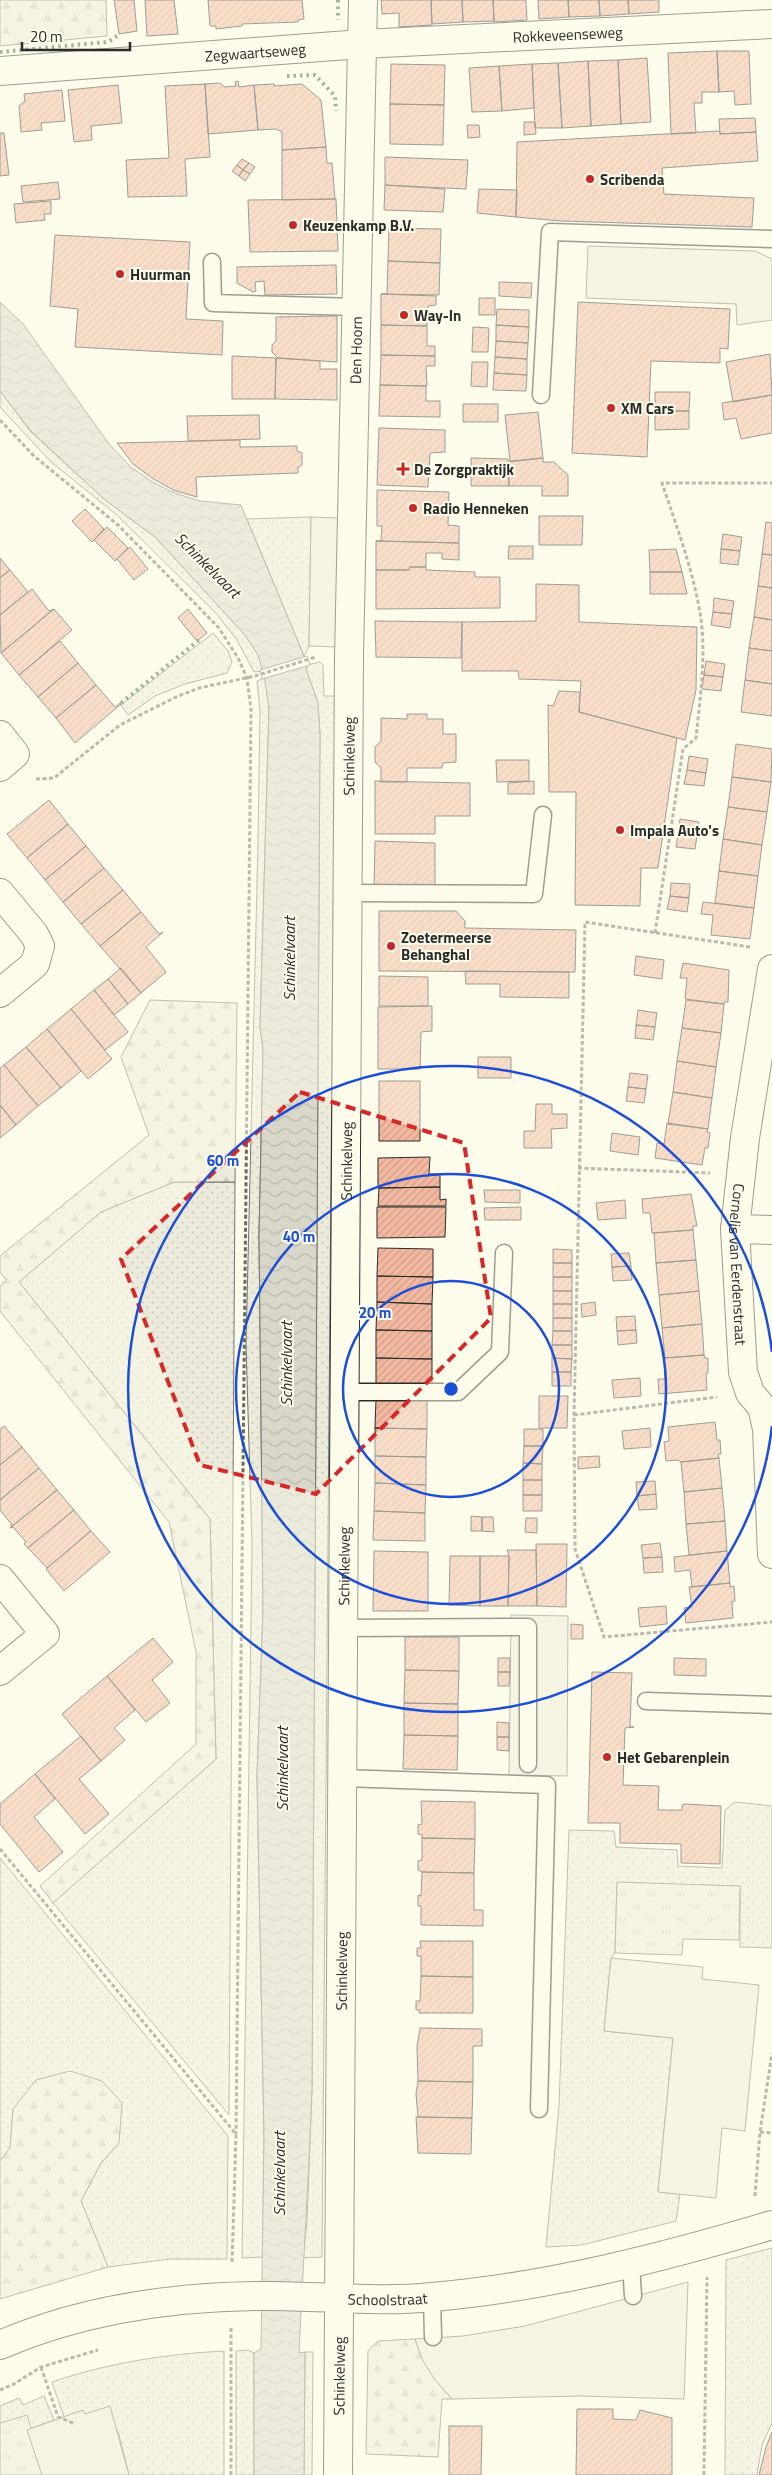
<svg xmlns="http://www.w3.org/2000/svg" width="772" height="2475" font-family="'Titillium Web',sans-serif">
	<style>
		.grass { fill: url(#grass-dots); stroke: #74746e }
		.forest { fill: url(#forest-firs); stroke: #74746e }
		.park { fill: url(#park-tufts); stroke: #74746e }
		.parking { fill: #eceadb; stroke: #74746e }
		.water { fill: url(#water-waves); stroke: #74746e }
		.pier { fill: #fdfbea; stroke: #74746e }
		.building { fill: url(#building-hatch); stroke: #2b2b2b }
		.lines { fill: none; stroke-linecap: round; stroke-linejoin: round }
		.service-casing { stroke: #2b2b2b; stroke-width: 19 }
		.minor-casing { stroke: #2b2b2b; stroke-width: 30 }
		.tertiary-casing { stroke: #2b2b2b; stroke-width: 30 }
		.path { stroke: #6a6964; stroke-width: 3; stroke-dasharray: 4 2.5; stroke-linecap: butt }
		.service { stroke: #fdfbea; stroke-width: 16 }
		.minor { stroke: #fdfbea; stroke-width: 28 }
		.tertiary { stroke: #fdfbea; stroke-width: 28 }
		.hedge { stroke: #34623c; stroke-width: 4; stroke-dasharray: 2.5 4; stroke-linecap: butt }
		.marked { fill: none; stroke: #d62828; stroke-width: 4; stroke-dasharray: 10 6; stroke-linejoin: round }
		.ring { fill: none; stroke: #1d4ed8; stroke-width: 2.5 }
		.poi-dot { fill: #c62828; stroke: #fdfbea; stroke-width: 2 }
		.labels { text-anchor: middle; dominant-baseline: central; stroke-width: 4; stroke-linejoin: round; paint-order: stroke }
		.street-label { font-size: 15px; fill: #2b2b2b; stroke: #fdfbea }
		.poi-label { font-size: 15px; font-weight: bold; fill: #2b2b2b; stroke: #fdfbea; text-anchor: start }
		.water-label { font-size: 16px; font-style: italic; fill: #2b2b2b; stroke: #fdfbea }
		.centre { fill: #1d4ed8; stroke: #fdfbea; stroke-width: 2.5 }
		.ring-label { font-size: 15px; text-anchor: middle; font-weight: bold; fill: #1d4ed8; stroke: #fdfbea; stroke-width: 4; stroke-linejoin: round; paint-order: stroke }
	</style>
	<defs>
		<pattern id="grass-dots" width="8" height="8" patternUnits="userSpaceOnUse" patternTransform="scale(1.25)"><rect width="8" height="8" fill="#ecebdb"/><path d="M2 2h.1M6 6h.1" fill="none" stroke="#cbcabc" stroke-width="1.8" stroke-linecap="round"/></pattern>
		<pattern id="forest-firs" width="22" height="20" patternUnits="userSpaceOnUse" patternTransform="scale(1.25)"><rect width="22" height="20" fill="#ecebdb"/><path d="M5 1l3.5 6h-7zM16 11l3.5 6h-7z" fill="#cbcabc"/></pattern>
		<pattern id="park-tufts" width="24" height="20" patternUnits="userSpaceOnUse" patternTransform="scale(1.25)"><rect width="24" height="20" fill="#ecebdb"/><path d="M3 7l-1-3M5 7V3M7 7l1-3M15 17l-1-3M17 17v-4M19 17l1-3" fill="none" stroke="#cbcabc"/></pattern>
		<pattern id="water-waves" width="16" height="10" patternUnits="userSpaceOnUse" patternTransform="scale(1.25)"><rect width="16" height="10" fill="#d8d7c9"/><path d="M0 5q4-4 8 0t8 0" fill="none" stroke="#bab9ad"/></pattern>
		<pattern id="building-hatch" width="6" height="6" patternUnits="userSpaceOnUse" patternTransform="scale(1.25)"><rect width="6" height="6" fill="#f2b8a0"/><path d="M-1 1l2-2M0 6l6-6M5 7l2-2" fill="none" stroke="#d09e8a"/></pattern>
	</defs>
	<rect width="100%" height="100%" fill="#fdfbea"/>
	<path class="grass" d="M0 391 31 432 104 499 156 538 245 635 258 655 263 671 254 672 237 640 215 612 118 516 50 461 0 407Z
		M311 517 309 646 304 656 247 519Z
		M213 633 228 651 232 662 227 673 185 684 155 696 128 715 121 705Z
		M320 662 323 665 324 696H335L322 2257 303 2258 307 2221 312 2088 320 734 318 703 306 669 307 665Z
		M265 678 269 708 260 1027 263 1049 259 1235 263 1610 257 1776 264 2135 263 2245V2257L242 2258 252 1546 246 1344 258 842 260 711 257 681Z
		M174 1182H235L229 2115 53 1903 216 1759 210 1519 19 1282 101 1212Z
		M735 1802 772 1806V1948L740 1947V1886L617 1883 615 1953 611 1958 604 2031 673 2038 658 2192 680 2194 676 2221 582 2245 546 2247 559 2106 569 1830 614 1831 616 1847 677 1850 678 1866 722 1868 725 1810Z
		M0 1858 228 2136 227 2259H170L108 2267 81 2201 101 2163 119 2143 13 2109 10 2148 0 2161Z
		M772 2248V2423L762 2445 757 2475H725L726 2260Z
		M248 2350 254 2353V2475H236V2351Z
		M224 2351V2475H129L118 2431 84 2414 83 2410 64 2417 52 2382C108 2363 166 2354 224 2351Z
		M305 2352H313L312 2475H304Z
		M44 2396 54 2420 27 2430 0 2475V2406L19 2398 23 2405Z"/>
	<path class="forest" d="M0 0H106L107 36 0 46Z
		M150 1000 237 1003 235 1182H174L101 1212 19 1282 210 1519 216 1759 53 1903 40 1886 196 1744V1652L169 1522 0 1311V1286L6 1280 0 1272V1256L149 1135 121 1057Z
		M70 2071 102 2081 122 2103 119 2143 101 2163 81 2201 108 2267 0 2299V2161L10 2148 13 2109 36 2080Z
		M415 2339C423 2363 434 2380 452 2399H442L438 2457 366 2454 368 2351 378 2341Z"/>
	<path class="park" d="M617 1882 740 1886 739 1940 683 1939 682 1955 615 1953Z
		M27 2415 45 2475H0V2423Z"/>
	<path class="parking" d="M588 246 755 251 772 259V320L737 325 736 304 586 298Z
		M311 517 339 518 336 647 309 646Z
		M511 1615 568 1616 567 1776 509 1775Z
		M611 1958 703 1967 702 1979 759 1985 745 2131 722 2128 716 2198 658 2192 673 2038 604 2031Z
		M688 2282 684 2399 579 2396 452 2399 435 2380 422 2359 415 2339 463 2336 525 2326Z
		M110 2406 129 2475H42L27 2430 83 2410 85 2414Z"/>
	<path class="water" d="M0 302 23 324 109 444 131 467 151 481 172 492 200 501 241 505 304 656 307 665 306 669 318 703 320 734 312 2088C309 2176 303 2264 299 2353L305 2352 304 2475H254V2353L261 2349 264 2135 257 1776 263 1610 259 1235 263 1049 260 1028 269 708 264 675 258 655 245 635 156 538 104 499 31 431 0 391Z"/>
	<path class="pier" d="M307 656 310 665 262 679 260 670Z"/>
	<path class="building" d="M114 0H134L137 31 119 34Z
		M145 0H174L178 34 147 36Z
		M208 0H302L304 19 298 20V22L242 24V26L216 29V26H210Z
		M381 0H431L432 25 399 27V13L382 14Z
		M431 0H462L463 22 432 24Z
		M462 0H493L494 21 463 22Z
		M493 0H526L527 20 494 22Z
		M538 0H568L569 17 539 19Z
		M568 0H599L600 16 569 17Z
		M599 0H628L629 14 600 16Z
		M628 0H659V12L629 14Z
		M717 51H749L751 104 735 105 734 91 719 92Z
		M717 51 719 92H702V103H694L696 133 671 134 668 53Z
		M647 58 651 122 621 124 618 60Z
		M618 60 621 124 591 126 588 61Z
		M588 61 591 126 562 128 558 63Z
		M558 63 562 128H535L532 64Z
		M391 64 445 65 444 105 390 104Z
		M532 64 534 108 502 111 499 66Z
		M499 66 502 111 472 112 469 68Z
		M238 81 239 87 254 85 258 130 208 134 205 84 219 83 225 87 236 86 235 82Z
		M205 84 210 157 185 159 187 196 128 197 126 160 169 158 165 86Z
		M274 84V86L302 84 321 100 326 147 282 150V132L276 129 258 130 254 85Z
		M118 85 122 123 91 126 92 140 74 142 68 90Z
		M62 90 65 121 41 123 42 130 21 132 19 106 25 101 24 94Z
		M390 104 444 105 443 145 390 144Z
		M755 118 756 132 720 134 719 119Z
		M524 122H535L536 134 524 135Z
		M467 125H479L480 137 468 138Z
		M720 131V134L756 132 758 161 662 168 664 194 754 198 752 227 561 221 516 217 517 142Z
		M0 133H4L9 175 0 176Z
		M326 147 327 163H332L335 199 282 200V150Z
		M385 157 468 160 466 189 385 185Z
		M242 159 249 163 243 170 237 165Z
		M249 163 255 167 250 174 243 170Z
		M237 165 243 170 239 176 232 171Z
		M243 170 250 174 245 181 239 176Z
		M58 182 60 199 23 202 21 186Z
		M385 185 445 189 443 212 384 210Z
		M479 189 517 190 516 217 477 213Z
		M336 199 338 251 250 252 248 200Z
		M51 201V214H44L45 220 16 223 14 204Z
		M389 228 441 229 440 263 388 261Z
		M55 235 190 242 186 319 223 321 222 355 75 347 78 309 50 306Z
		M388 261 440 263 439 295 381 294H387Z
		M336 265 337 294 265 295 264 281 255 282 256 291 253 292 237 283V267Z
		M499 282 532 283 531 298 499 296Z
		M381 294 436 296V305L428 306 427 326 381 325Z
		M479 298H495V315H479Z
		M578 302 730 309 728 349 720 348V363L651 361 647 457 572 453Z
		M497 309 529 310V327L496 325Z
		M334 316H337V362L278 358 272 352V345L276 341V317Z
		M381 325 427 326V346H435V356L381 355Z
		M496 325 529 327 528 343 496 341Z
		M473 327 489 328 488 352H472Z
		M496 341 528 343 527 359 495 357Z
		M770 354 772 395 733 402 726 362Z
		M381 355 435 356V366H426L427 386 380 385Z
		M232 356 276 358 275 399H232Z
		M495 357 527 359V375L494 373Z
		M276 358 320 361V369H337V400L275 399Z
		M472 362H488L487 387 471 386Z
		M494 373 527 375 526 391 493 390Z
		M380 385 426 386V401H440V417L379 416Z
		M655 392H690L689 411H655Z
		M772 395V433L741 439 736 418 724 420 722 403Z
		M463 404H498V422H463Z
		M655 411H689V429L655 430Z
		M538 412 543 458 510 461 505 415Z
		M259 415 260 439 188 441 187 416Z
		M379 428 445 430V452L430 453 428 487 377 485Z
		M240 440V447L297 446V451L302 453V465L298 468V473L196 477 197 497 173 490 152 478 133 464 117 443Z
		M471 458 508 459 509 486H471Z
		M543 458V462H554L568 475V496H542V486H509L508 462Z
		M377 490 449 492 448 525 459 526V543L376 541H381L382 526H377Z
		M85 509 104 529 92 542 72 521Z
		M539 516H583L582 545H539Z
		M766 522 772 523V555L762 554Z
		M107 527 128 548 115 561 94 540Z
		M723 534 742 537 740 551 721 549Z
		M376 541 459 543V560L442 559V553H426V567H410L409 570H376Z
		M509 546H533V559H508Z
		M130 547 148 569 134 580 117 559Z
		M676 549 682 572H650L649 550Z
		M721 549 740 551 738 565 720 563Z
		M762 554 772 555V588L758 586Z
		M0 558 10 570 0 578Z
		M410 567H426V570L475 572V577H500V608L376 609V570H409Z
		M10 570 28 592 0 615V578Z
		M650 572H682L687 594H650Z
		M536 584 579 585V622L697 627 696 690 685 740 579 712 581 681 519 679 518 671H462V622L536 621Z
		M758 586 772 588V620L754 617Z
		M32 589 49 611 54 609 1 653 0 615Z
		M714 598 734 601 732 614 713 612Z
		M54 609 72 630 19 675 1 653Z
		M188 609 207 633 197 641 178 618Z
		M713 612 732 614 730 628 711 625Z
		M754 617 772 620V651L749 648Z
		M375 621 462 622 461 658 376 657Z
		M60 641 78 663 38 697 19 675Z
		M749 648 772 651V684L745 680Z
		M706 661 725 664 723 677 704 675Z
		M78 663 96 685 56 718 38 697Z
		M704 675 723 677 721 691 702 689Z
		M745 680 772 684V716L741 712Z
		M96 685 115 707 120 703 121 704 75 743 56 718Z
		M559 691 580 692 579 712 677 738 658 868H641L640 906 575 905 576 792H549L548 705 553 706Z
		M407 714H427V719H443V734H456V762L443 763 442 768H407V782H381V768L375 762V747L381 741V718L407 719Z
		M736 744 772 749 771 782 732 777Z
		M689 756 708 759 706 773 687 770Z
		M496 760H529V781L497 782Z
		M687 770 706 773 704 786 684 784Z
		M732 777 771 782 767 812 728 807Z
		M375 781 470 783V816H435V834H375Z
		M534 781V794H508V783Z
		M49 800 68 824 27 858 7 834Z
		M728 807 767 812 762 845 723 839Z
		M680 819 699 822 697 836 678 834Z
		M68 824 86 846 45 880 27 858Z
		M678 834 697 836 695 849 676 847Z
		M723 839 762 845 758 876 719 871Z
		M375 841 435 843V891L374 889Z
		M86 846 104 868 63 902 45 880Z
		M104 868 123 890 81 924 63 902Z
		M719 871 758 876 754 908 715 903Z
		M671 883 690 884 689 898 670 896Z
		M123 890 141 912 100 946 81 924Z
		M670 896 689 898 687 912 667 909Z
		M703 902 754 908 750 939 711 935 713 915 701 914Z
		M379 911H456L465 921V928L576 930 575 972 379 971Z
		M141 912 159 934 163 932 146 947 166 972 141 993 100 946Z
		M636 956 664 960 662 979 634 975Z
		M683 963 729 970 728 1002H725L724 1004 685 999 687 978H680Z
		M121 968 141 993 128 1004 108 979Z
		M465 971 569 972V998L500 997V984H466Z
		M379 976 428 977V1006H379Z
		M108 979 128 1004 114 1015 94 990Z
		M94 990 128 1032 105 1050 71 1009Z
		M686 1000 724 1004 721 1033 682 1028Z
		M432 1006V1031L421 1032 420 1069H378V1007Z
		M71 1009 112 1059 88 1079 47 1029Z
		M638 1010 657 1013 655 1027 636 1025Z
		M636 1025 655 1027 653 1040 635 1038Z
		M682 1028 721 1033 716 1067 677 1061Z
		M47 1029 81 1071 61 1088 26 1047Z
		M26 1047 61 1088 38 1106 4 1065Z
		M478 1057H511V1078H478Z
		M677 1061 716 1067 712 1098 673 1092Z
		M4 1065 38 1106 16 1125 0 1105V1068Z
		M630 1073 648 1075 646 1089 628 1087Z
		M379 1081H420V1141H379Z
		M628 1087 646 1089 644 1103 626 1101Z
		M673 1092 712 1098 708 1129 668 1124Z
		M536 1104H552V1114H567V1128L551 1129 552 1148H524V1131H535Z
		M0 1105 16 1125 0 1138Z
		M667 1123 708 1129 707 1132 710 1133 708 1148H705L702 1165 655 1158 657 1143 664 1144Z
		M612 1133 640 1137 638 1155 610 1151Z
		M430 1157 429 1174H440V1187L378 1188V1158Z
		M440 1187V1200L446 1199V1206H378L379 1188Z
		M484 1190H520V1203L485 1202Z
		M691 1194 697 1226H693V1230L652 1233 650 1213H643L642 1199Z
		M625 1200 626 1218 598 1220 596 1203Z
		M377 1207H446L445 1237 377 1238Z
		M521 1207V1220H485L484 1208Z
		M693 1230 696 1260 656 1263 654 1233Z
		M378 1248 433 1249V1277L377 1276Z
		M553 1249 572 1250V1263H553Z
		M629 1253 631 1266 612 1267 611 1254Z
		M696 1260 699 1291 659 1295 656 1263Z
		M553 1263H572V1277H553Z
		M631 1266 632 1280 613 1281 612 1267Z
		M377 1276 433 1277 432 1304 377 1302Z
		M553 1277H572V1291H553Z
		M553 1291H572V1304H553Z
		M699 1291 702 1324 662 1328 659 1295Z
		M377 1302 432 1304V1331L376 1330Z
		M595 1302 596 1315 582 1317 581 1304Z
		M553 1304H572V1318H553Z
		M635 1316 636 1330 617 1331 616 1317Z
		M553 1318H572V1331H553Z
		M702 1324 704 1355 665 1358 662 1328Z
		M376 1330 432 1331V1359L376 1358Z
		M636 1330 637 1343 618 1345 617 1331Z
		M553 1331H572V1345H552Z
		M552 1345H572V1359L552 1358Z
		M704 1355 705 1358H708V1373L706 1374 707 1390 659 1394 658 1379H665L664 1358Z
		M376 1358 432 1359V1386H376Z
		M552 1358 572 1359 571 1372H552Z
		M552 1372H571V1386H552Z
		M640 1378 641 1396 614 1398 612 1380Z
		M539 1396H568L567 1428H539Z
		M376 1399H427V1429L375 1428Z
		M715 1422 717 1440H720L721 1454H718L719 1458 681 1462 678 1460 666 1461 664 1442 669 1441 668 1427Z
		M4 1426 22 1447 0 1465V1429Z
		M375 1428 427 1429 426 1457 375 1456Z
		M650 1428 651 1447 624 1449 622 1431Z
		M524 1429H543V1446H524Z
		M524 1446H543L542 1464 523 1463Z
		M22 1447 39 1468 0 1500V1465Z
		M375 1456 426 1457V1485L375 1483Z
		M599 1456 600 1467 578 1469V1457Z
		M719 1458 722 1488 684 1492 681 1462Z
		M523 1463 542 1464V1480H523Z
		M39 1468 57 1490 10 1528 12 1525 0 1510V1500Z
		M523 1480H542V1495H523Z
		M655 1481 656 1494 637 1496 636 1482Z
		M375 1483 426 1485 425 1513 374 1511Z
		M722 1488 725 1521 686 1524 684 1492Z
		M57 1490 74 1510 28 1548 24 1544 26 1542 13 1527 10 1528Z
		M656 1494 657 1509 639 1510 637 1496Z
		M523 1495H542V1511H523Z
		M74 1510 91 1531 47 1568 28 1548Z
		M374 1511 425 1513V1541L373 1540Z
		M471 1516 482 1517V1531H471Z
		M482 1517H493L494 1532 482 1531Z
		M526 1518H537V1533L525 1532Z
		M725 1521 727 1551 689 1555 686 1524Z
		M91 1531 110 1552 64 1591 46 1569Z
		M660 1543 662 1557 643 1558 641 1545Z
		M536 1544H567L566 1607 537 1606Z
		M507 1550H536L537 1606H508L509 1556Z
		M374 1551 428 1552V1611H373Z
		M727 1551 730 1583 692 1587 690 1570 675 1572 674 1557Z
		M450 1556H480V1606L449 1605Z
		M480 1556H509L508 1606H480Z
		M662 1557 663 1572 644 1573 643 1558Z
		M730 1583V1587L734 1586 735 1601 732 1602 733 1618 686 1623 684 1608 692 1607 689 1587Z
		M666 1606 667 1624 640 1627 638 1608Z
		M571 1624 583 1625V1639H571Z
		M405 1637H459V1671L405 1670Z
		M153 1638 173 1662 152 1680 170 1703 146 1722 107 1676Z
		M498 1658H510V1672H498Z
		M674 1658 706 1659V1676L674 1675Z
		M405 1670 459 1671 458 1704 404 1703Z
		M498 1672H510L509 1686H498Z
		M592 1672 632 1673 630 1727H634L625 1728 623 1785 659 1786 658 1810H682V1805L684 1804 721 1806 720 1864 681 1863V1844L620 1843V1823H588Z
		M107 1676 135 1710 114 1728 125 1740 101 1761 62 1714Z
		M404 1703 458 1704V1736L404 1735Z
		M497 1722 509 1723V1737H497Z
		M404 1735 458 1736 457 1770 403 1769Z
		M81 1736 101 1761 79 1779 109 1814 85 1834 35 1774Z
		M497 1737H509V1751L497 1750Z
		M35 1774 55 1799 34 1817 63 1852 39 1872 0 1824V1804Z
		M421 1801 475 1802V1839L422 1838V1835L418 1834V1825L422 1824Z
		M422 1838 475 1839 474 1873 422 1872 418 1870V1861L422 1860Z
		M422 1872 474 1873V1910H483V1926L421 1925V1906H418V1895L421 1896Z
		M420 1941H473V1977L421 1976V1956H417V1948H421Z
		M421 1976 473 1977V2013H419L420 2010H416V2001H420Z
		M420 2028 482 2029V2046H473V2082L418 2081 417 2046Z
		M418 2081 473 2082 472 2118 418 2117 416 2094Z
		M416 2117 472 2118 471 2154 418 2153Z
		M577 2409H613V2419L636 2420 640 2410 672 2418V2475H576Z
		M449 2426H482L481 2475H449Z
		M772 2432V2475H759L766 2447Z"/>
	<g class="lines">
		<g class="service-casing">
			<path id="service" d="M212 262 213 303 357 307
				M541 395 550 232 772 239
				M348 893 534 894 543 815
				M345 1392H458L500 1352 504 1253
				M344 1628 528 1627V1764
				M646 1701 772 1705
				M343 1778 547 1785 539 2109
				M631 2262 633 2296
				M432 2297 433 2337"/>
		</g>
		<g class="minor-casing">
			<g id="minor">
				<path id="s1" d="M0 71 362 44 772 24"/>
				<path d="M0 735 15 754 0 767"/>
				<path d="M0 893 34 934 40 946 35 964 0 993"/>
				<path id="s2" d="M772 969 745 1138 735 1229 743 1372 750 1393 762 1407 767 1429 772 1554"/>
				<path d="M735 1229 772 1230"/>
				<path d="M0 1579 45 1634 0 1671"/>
				<path id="s3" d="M338 2475 349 657 363 0"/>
			</g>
		</g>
		<g class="tertiary-casing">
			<g id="tertiary">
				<path id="s4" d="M0 2345C81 2310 171 2297 258 2296 316 2295 375 2303 432 2297 548 2287 661 2258 772 2225"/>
			</g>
		</g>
		<path class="path" d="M0 420 34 456 118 525 219 628 238 658 247 678 251 710 236 2134
			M36 779 54 778 120 725 176 697 199 688 255 676 316 657
			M655 933 683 749 696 738C700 699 706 658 701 619 694 572 677 528 662 483H772
			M750 947 585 922 574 1415 575 1549 604 1637 772 1622
			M578 1168 710 1173
			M574 1415 717 1397
			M0 1849 236 2134 232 2264
			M760 2132 772 2133
			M755 2196 760 2132 772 2053
			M41 2367 58 2417 73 2423
			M0 2390 14 2384 41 2367 98 2350
			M231 2475V2328
			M704 2475 707 2277"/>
		<use href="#service" class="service"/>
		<use href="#minor" class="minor"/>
		<use href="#tertiary" class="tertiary"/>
		<path class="hedge" d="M338 0V20
			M0 52 108 42 117 36
			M287 76 315 75 335 96 336 111
			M121 703 199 640"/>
	</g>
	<path d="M0 0H772V2475H0ZM300 1092 464 1143 491 1318 316 1494 200 1465 121 1259Z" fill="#fdfbea" fill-opacity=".55" fill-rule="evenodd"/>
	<path class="marked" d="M300 1092 464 1143 491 1318 316 1494 200 1465 121 1259Z"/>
	<g class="ring">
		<circle cx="451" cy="1389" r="108"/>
		<circle cx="451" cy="1389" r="215"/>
		<path d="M772 1426A323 323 0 1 1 772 1352"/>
	</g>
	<g class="poi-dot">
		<circle cx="590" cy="179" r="5"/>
		<circle cx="293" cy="225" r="5"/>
		<circle cx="120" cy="274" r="5"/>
		<circle cx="404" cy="315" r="5"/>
		<circle cx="611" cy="408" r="5"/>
		<path d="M400.5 461.5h5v5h5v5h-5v5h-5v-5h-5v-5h5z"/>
		<circle cx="413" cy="508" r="5"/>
		<circle cx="620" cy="830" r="5"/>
		<circle cx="391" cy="946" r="5"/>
		<circle cx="607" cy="1757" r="5"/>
	</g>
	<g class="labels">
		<g class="street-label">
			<text stroke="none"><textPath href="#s1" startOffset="569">Rokkeveenseweg</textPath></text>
			<text stroke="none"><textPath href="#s1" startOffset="256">Zegwaartseweg</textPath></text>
			<text stroke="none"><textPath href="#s3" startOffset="2125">Den Hoorn</textPath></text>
			<text stroke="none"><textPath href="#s3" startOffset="1719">Schinkelweg</textPath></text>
			<text stroke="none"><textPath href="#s3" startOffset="1314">Schinkelweg</textPath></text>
			<text stroke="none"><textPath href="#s2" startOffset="298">Cornelis van Eerdenstraat</textPath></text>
			<text stroke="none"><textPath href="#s3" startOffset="909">Schinkelweg</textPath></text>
			<text stroke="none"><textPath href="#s3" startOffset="504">Schinkelweg</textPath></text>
			<text stroke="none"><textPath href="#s4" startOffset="394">Schoolstraat</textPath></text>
			<text stroke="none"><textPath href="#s3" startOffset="99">Schinkelweg</textPath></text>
		</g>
		<g class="poi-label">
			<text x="600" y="179">Scribenda</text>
			<text x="303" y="225">Keuzenkamp B.V.</text>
			<text x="130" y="274">Huurman</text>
			<text x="414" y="315">Way-In</text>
			<text x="621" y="408">XM Cars</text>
			<text x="414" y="469">De Zorgpraktijk</text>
			<text x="423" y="508">Radio Henneken</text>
			<text x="630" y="830">Impala Auto's</text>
			<text x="401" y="937">Zoetermeerse<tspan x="401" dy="17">Behanghal</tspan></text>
			<text x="617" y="1757">Het Gebarenplein</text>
		</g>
		<g class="water-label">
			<text transform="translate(208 565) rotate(45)">Schinkelvaart</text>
			<text transform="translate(289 959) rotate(-90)">Schinkelvaart</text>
			<text transform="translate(286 1364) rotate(-90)">Schinkelvaart</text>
			<text transform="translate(282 1769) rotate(-90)">Schinkelvaart</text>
			<text transform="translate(279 2174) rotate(-90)">Schinkelvaart</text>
		</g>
	</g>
	<circle cx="451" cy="1389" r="8" class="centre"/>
	<g class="ring-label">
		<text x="223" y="1166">60 m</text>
		<text x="299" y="1242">40 m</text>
		<text x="375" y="1318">20 m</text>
	</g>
	<path d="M22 42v8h108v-8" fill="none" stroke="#2b2b2b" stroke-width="2.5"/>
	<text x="30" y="42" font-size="15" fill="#2b2b2b" stroke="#fdfbea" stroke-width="4" paint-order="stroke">20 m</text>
</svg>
